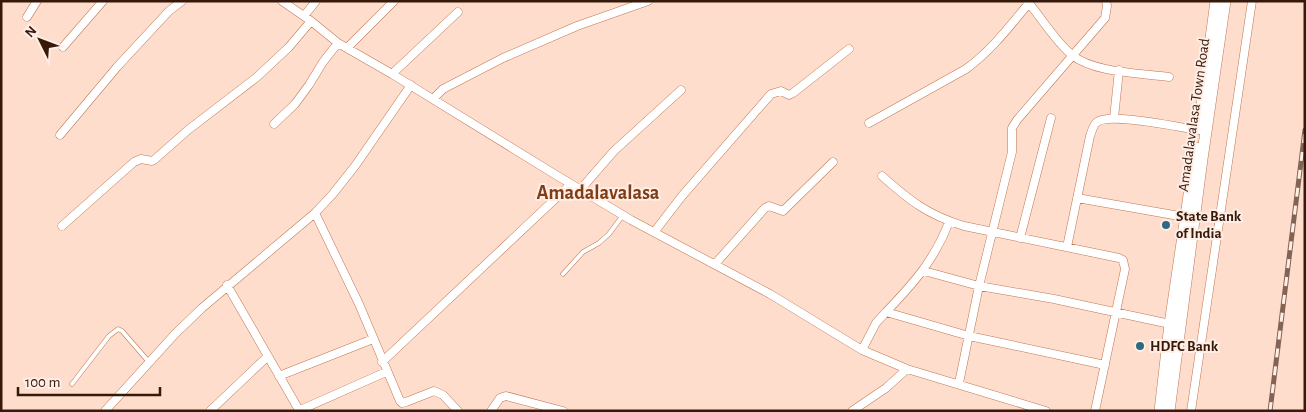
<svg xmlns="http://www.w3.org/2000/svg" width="1306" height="412" font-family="'Alegreya Sans',sans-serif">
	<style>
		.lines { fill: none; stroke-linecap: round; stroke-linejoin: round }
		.service-casing { stroke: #c17751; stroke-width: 5 }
		.minor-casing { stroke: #c17751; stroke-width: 9 }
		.secondary-casing { stroke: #c17751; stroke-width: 12 }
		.service { stroke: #fff; stroke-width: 4 }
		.minor { stroke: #fff; stroke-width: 8 }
		.secondary { stroke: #fff; stroke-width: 11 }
		.rail-casing { stroke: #836454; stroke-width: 5 }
		.rail { stroke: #ffeee6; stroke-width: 3; stroke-dasharray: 9; stroke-linecap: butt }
		.poi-dot { fill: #2e6a81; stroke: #ffeee6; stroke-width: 2 }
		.labels { text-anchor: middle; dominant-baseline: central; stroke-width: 4; stroke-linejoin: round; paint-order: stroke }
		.street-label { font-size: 15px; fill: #37190a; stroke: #ffeee6 }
		.poi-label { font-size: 15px; font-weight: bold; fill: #37190a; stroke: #ffeee6; text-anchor: start }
		.district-label { font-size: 20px; font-weight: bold; fill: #803c15; stroke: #ffeee6 }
	</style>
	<rect width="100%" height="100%" fill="#feddcd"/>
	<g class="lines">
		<g class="service-casing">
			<path id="service" d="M563 274 583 252 599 243 609 234 623 215
				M72 384 109 336 118 329 122 331 149 362"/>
		</g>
		<g class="minor-casing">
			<path id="minor" d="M282 1 311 21 338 43 392 74 556 175 631 220 770 294 862 350 907 369 1046 411
				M1027 1C1042 18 1054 40 1072 55 1094 73 1141 73 1169 77
				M304 16 316 1
				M27 17 37 1
				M63 47 103 1
				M347 48 394 1
				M392 74 458 12
				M433 99 443 89 503 58 577 26 648 1
				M1114 118 1119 70
				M869 123 966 69C991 51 1009 27 1029 3
				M274 124 295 104 309 85 323 62 338 43
				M60 135 117 67 169 11 182 1
				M882 176C910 201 928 215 964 226L1119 258 1123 260 1125 269 1095 411
				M580 190 614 151 681 90
				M1077 198 1185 217
				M315 213 359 304 400 401 402 403 406 402 434 391 443 395 458 411
				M62 226 134 162 141 159 152 161 154 160 188 130 257 77 289 47 311 21
				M655 231 682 196 771 94 781 91 789 95 793 93 849 49
				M1020 238 1051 118
				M1067 247 1090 136C1092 131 1093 125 1097 122 1110 112 1181 128 1199 130
				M715 264 765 208 769 206 783 211 833 162
				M924 271 979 286 1054 299 1170 324
				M227 285 299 410
				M886 312C914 283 935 259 949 222
				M862 350 876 323 886 312 969 336 1105 365
				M382 362 571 184
				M279 376 373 339
				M959 383 979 286 1012 152V128L1017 120 1105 18 1107 6 1106 1
				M105 411 175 334 202 308 315 213 332 195 355 166 411 85
				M210 411 268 356
				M298 411 386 372
				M491 411 500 398 506 396 563 411
				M852 411 886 388 907 369
				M1191 411 1252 1"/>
		</g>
		<g class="secondary-casing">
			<path id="secondary" d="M1199 127 1216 1
				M1160 411 1170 324 1196 148
				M1169 411 1202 159 1225 1"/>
		</g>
		<use href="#service" class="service"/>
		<use href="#minor" class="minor"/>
		<use href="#secondary" class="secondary"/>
		<g class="rail-casing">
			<path id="rail" d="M1270 411 1305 130"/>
		</g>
		<use href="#rail" class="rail"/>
	</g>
	<g class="poi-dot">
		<circle cx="1166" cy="225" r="5"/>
		<circle cx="1140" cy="346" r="5"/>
	</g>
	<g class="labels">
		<g class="street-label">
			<text transform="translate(1194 115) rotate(-82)">Amadalavalasa Town Road</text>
		</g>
		<g class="poi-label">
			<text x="1176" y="216">State Bank<tspan x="1176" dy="17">of India</tspan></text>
			<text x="1150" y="346">HDFC Bank</text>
		</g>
		<g class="district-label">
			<text x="598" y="193">Amadalavalasa</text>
		</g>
	</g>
	<rect width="1306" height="412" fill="none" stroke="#37190a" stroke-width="5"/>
	<g transform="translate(40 40) rotate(312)" stroke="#ffeee6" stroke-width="4" paint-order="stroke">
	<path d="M0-4L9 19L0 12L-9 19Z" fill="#37190a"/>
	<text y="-8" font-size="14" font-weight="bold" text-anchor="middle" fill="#37190a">N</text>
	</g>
	<path d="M18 387v8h142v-8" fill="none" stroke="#37190a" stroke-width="2.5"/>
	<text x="25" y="387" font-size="15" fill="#37190a" stroke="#ffeee6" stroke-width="4" paint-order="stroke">100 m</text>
</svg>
